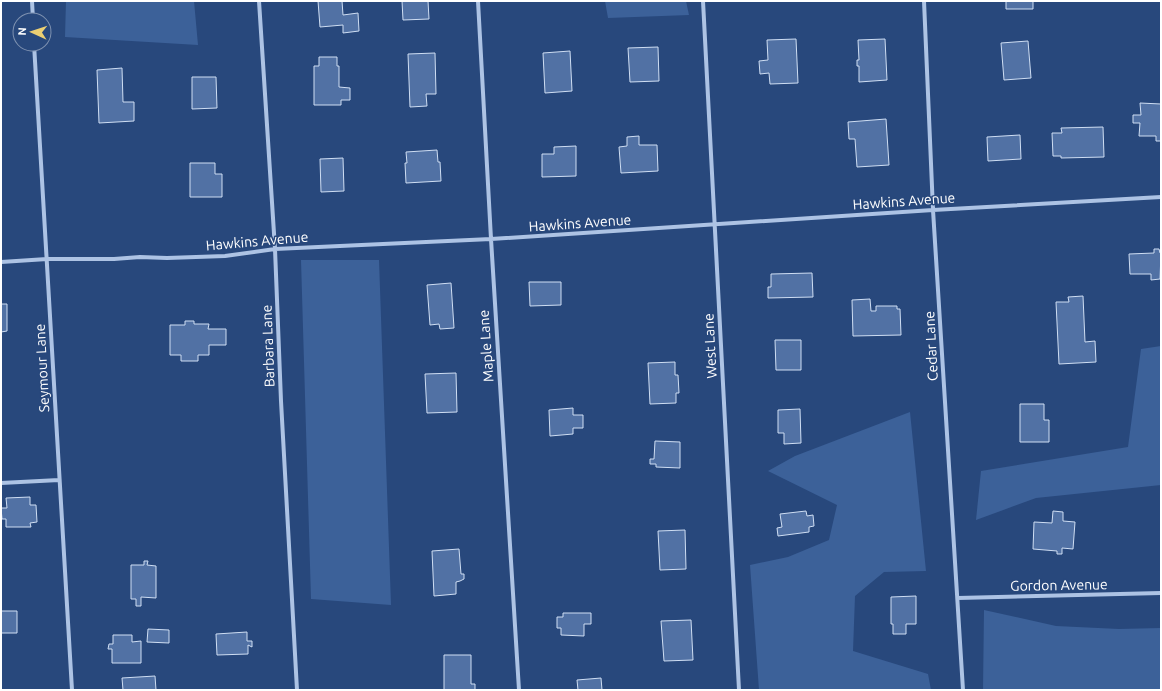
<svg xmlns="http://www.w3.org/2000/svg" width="1162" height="691" font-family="Ubuntu,sans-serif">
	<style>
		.green { fill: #3c6199 }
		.building { fill: #5171a4; stroke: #cfdef3 }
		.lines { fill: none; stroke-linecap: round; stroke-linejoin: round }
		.minor { stroke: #adc3e4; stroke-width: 4 }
		.labels { text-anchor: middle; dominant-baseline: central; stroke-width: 3; stroke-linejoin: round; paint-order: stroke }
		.street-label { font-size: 14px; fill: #fff; stroke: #28487c }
	</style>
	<rect width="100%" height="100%" fill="#28487c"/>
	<path class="green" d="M66 1H194L198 45 65 37Z
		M605 1H686L689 15 608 18Z
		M301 260H379L391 605 311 599Z
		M1161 346V485L1036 498 976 520 981 471 1128 447 1141 349Z
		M910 412 926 571 884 572 855 596 853 651 928 674 931 690H759L750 565 788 557 829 540 837 505 768 471 795 456Z
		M984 610 1056 626 1119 629 1161 628V690H983Z"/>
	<path class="building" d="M318 1H342L343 15 358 13 359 31 343 33V25L320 27Z
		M402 1H428L429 19 403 20Z
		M1006 1H1033V9H1006Z
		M796 39 798 83 770 84 769 73 760 74 759 61 768 60 767 40Z
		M885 39 887 80 859 82V66H857V60H859L858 40Z
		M1028 41 1031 78 1004 80 1001 43Z
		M658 47 659 81 630 82 628 48Z
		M570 51 572 91 545 93 543 53Z
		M435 53 436 94H426L427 106 410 107 408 54Z
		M319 57H337V66H339V87L350 88V100H341V105H314V66H319Z
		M122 68 123 102H134V121L99 123 97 70Z
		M192 77H216L217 108 192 109Z
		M1140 103 1161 104V141H1156V136H1139L1140 123H1133V115H1141Z
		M886 119 889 165 857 167 855 139H849L848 122Z
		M1103 127 1104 157 1061 158V156H1053L1052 133H1062L1061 128Z
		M1020 135 1021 159 988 161 987 137Z
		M639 136V145H657L658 171 621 173 619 147 627 146V137Z
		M576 146V176L542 177V154H554V147Z
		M437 150 438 162H440L441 181 406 183 405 163H407L406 152Z
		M343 158 344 191 321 192 320 159Z
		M190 163H215V174H222V197H190Z
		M1154 249H1159L1160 253H1161L1160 279 1151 280V274H1130L1129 254 1154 253Z
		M812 273 813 297 768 298V287H771V274Z
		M529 282H561V305L530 306Z
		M451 283 454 328 440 329 439 324 430 325 427 285Z
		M1083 296 1085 342 1095 341 1096 362 1059 364 1056 302H1069L1068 297Z
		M870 299 871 311H876V306H897V309H900L901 335 853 336 852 300Z
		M1 304H7V331L1 332Z
		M185 321H194V324H209L208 329H226V345H209V355H198V361H181V355H170V325H185Z
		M775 340H801V370H776Z
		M675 362V375H678L679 393H676V403L650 404 648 363Z
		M456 373 457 412 427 413 425 374Z
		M1020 404H1044V420H1049V442H1020Z
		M573 408V415H583V428H573V434L550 436 549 410Z
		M800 409 801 443 784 444V433H778V410Z
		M655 441 680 442V468L656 467V464H650V459H654Z
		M30 497V505H36L37 522 30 523 31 527H6V519H2L1 508H7L6 498Z
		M806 511 807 516 813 515 814 526 809 527V532L778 536 777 528 782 527 780 514Z
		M1053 511 1063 512V521L1075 522 1073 549 1062 548V554H1057V551L1033 549 1034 522 1052 523Z
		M685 530 686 569 660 570 658 531Z
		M459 549 461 574H464V579L460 581 456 582V594L434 596 432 551Z
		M144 561H148L147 565 156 566V598L141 597V606H136V599H131V565H144Z
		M916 596V624H906V634H893V624H891V597Z
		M1 611H17V633H1Z
		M563 613H591V624H584V636L561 635V628H557V617H563Z
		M691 620 693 660 664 661 661 621Z
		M148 629 169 630V643L147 642Z
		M247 632V641H252V647L248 645V654L217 655 216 634Z
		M113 635H132V642L141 641V663H112V649H108L109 644H113Z
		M444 655H471V684H475V690H444Z
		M155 676 156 690H123L122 678Z
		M601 678 602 690H578L577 680Z"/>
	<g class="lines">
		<path class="minor" d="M32 1 33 20
			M259 1 275 249 281 401 297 690
			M478 1 491 239 519 690
			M703 1 739 690
			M924 1 933 210 963 690
			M34 44 72 690
			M1 262 47 259H114L140 257 167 258 225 256 275 249 491 239 933 210 1161 197
			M1 483 59 480
			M958 598 1161 593"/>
	</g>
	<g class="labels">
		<g class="street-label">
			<text transform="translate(904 201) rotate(-4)">Hawkins Avenue</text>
			<text transform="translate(580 223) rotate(-4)">Hawkins Avenue</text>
			<text transform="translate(257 241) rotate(-5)">Hawkins Avenue</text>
			<text transform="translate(268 346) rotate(-92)">Barbara Lane</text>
			<text transform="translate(486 346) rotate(-94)">Maple Lane</text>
			<text transform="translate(710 346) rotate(-93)">West Lane</text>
			<text transform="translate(931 346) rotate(-93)">Cedar Lane</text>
			<text transform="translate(42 368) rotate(-93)">Seymour Lane</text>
			<text transform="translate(1059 585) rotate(-1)">Gordon Avenue</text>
		</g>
	</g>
	<rect width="1162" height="691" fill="none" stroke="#ffffff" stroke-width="4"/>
	<g transform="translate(32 32) rotate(273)"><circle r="19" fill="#28487c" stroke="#7e91b0"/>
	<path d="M0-3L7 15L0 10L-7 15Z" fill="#ebcf73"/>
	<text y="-6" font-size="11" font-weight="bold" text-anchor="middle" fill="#ffffff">N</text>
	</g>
</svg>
